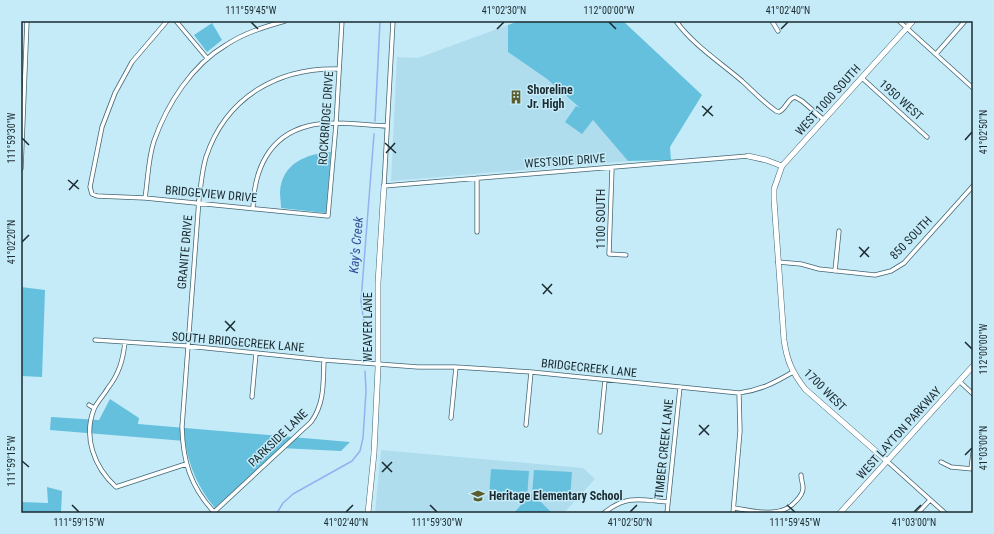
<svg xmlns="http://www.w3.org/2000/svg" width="994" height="534" font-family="'Roboto Condensed',sans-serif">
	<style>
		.built { fill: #afdded }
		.green { fill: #64c0dd }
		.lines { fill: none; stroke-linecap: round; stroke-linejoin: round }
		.stream { stroke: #94b1f1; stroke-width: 1.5 }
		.street-casing { stroke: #436672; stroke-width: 5 }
		.secondary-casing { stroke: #436672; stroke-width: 6 }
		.street { stroke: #fff; stroke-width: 3.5 }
		.secondary { stroke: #fff; stroke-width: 5 }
		.ticks { fill: none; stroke: #1b2a2f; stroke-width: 1.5 }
		.labels { text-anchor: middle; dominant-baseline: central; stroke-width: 3; stroke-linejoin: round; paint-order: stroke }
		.poi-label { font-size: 12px; font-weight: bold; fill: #1b2a2f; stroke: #c5ebf9; text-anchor: start }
		.street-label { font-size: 12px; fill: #1b2a2f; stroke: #c5ebf9 }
		.water-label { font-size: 13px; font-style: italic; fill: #304d98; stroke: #c5ebf9 }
		.neatline { fill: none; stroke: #1b2a2f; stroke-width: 1.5 }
		.ticks-label { font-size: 10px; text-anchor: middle; fill: #1b2a2f }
	</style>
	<rect width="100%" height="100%" fill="#c5ebf9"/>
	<path class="built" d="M508 25V52L547 79 598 125 628 161 391 181 397 57 418 58Z
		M381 450 583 468 595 479 564 513H375Z"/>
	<path class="green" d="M519 21H623L702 95 670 147 671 160 628 161 593 120 582 134 565 122 576 106 580 108 547 79 508 52V25Z
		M212 23 222 40 207 52 194 35Z
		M331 152 326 213 281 208C281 203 280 197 280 192 282 163 306 154 331 152Z
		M21 287 45 290 42 377 21 376Z
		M110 399 139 418 138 424 350 442 341 451 280 448 215 508C198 488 189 466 185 441L50 430 51 417 99 420Z
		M491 469 529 471 527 498 532 494 534 470 572 472 570 499 536 497 552 513H514L526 499 489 496Z
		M47 487 62 491 61 513H21V502L48 503Z"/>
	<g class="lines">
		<path class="stream" d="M375 121 380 21
			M364 357 365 331 361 301 374 134
			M277 513 283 503 293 494 352 461 360 451 363 438 366 391 365 371"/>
		<g class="street-casing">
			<path id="street" d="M167 21 132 62 115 93 102 127 90 187 92 194 97 196 145 198 328 216 336 124 342 21
				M176 21 207 58
				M393 21 384 186 748 156
				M676 21C691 43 721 63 742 81 753 91 763 102 776 111L779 112C787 108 787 99 795 97L802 101 824 120
				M772 21 778 31
				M899 21 973 88
				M936 54 965 21
				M862 78 927 137
				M612 168 609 254 626 255
				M21 169 27 21
				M145 198C148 179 148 159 154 141 167 104 192 65 226 45 244 33 264 27 285 21
				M253 208C254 171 268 136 308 126 332 120 362 125 387 126
				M477 232V178
				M778 262 801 264 819 269 875 275 891 271 904 263 973 186
				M835 271 839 231
				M95 340 187 346 324 360 418 367H456L531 372 739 393C761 390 774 383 793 372
				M125 342C123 360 119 374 108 388 104 395 97 402 94 409 83 437 94 467 116 487L186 464
				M959 381 973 394
				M252 397 256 353
				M89 405 94 408
				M451 418 456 367
				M526 425 531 372
				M600 432 605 380
				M887 461 945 513
				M941 462 951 467 973 469
				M971 469 973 453
				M734 508C753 511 781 519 796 501 799 498 803 493 803 488 803 484 801 479 801 475
				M214 512C190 486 183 461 182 427L199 199C201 185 202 170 206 157 226 97 278 67 339 69
				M213 513 311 422C325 403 323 382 324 360
				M604 513C627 494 641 500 668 502
				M667 513 680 387
				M733 513 740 431 739 393
				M918 513 930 500"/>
		</g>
		<g class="secondary-casing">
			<path id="secondary" d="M748 156 766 160 782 166
				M887 461 805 389C792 372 787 361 784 340L774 200V189L782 166 913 21
				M368 513 374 453 378 368V283L384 186
				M840 513 973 366"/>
		</g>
		<use href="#street" class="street"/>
		<use href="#secondary" class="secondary"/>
	</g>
	<path class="ticks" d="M251 22 258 29M609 22 616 29M497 29 504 22M781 29 788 22M702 106 713 116M703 116 712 106M22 138 29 145M965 140 972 132M385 143 396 153M386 153 395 143M68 180 79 189M69 190 78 180M22 242 29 235M859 247 869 257M860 257 869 247M542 284 552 294M543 294 552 284M225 321 235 331M226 331 235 321M965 342 972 349M699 425 709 435M699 435 709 425M965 455 972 448M22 461 29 467M382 462 392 472M382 472 392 462M72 505 79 512M430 505 437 512M787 505 795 512M346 512 353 505M630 512 637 505M914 512 921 505"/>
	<defs>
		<g id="building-bare" transform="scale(1.08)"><path d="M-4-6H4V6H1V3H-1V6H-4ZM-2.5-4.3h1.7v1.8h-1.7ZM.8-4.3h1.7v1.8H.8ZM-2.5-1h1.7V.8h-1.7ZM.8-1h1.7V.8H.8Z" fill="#5b5e2c" stroke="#c5ebf9" stroke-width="2.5" paint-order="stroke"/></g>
		<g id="school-bare" transform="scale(1.08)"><path d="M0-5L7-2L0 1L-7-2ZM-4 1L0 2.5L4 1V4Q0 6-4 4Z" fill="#5b5e2c" stroke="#c5ebf9" stroke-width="2.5" paint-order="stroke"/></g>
	</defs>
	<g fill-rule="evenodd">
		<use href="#building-bare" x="516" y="97"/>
		<use href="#school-bare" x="478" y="496"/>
	</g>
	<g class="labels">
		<g class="poi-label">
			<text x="527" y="90">Shoreline<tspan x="527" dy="14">Jr. High</tspan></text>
			<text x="489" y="496">Heritage Elementary School</text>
		</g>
		<g class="street-label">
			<text transform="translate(828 100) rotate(-48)">WEST 1000 SOUTH</text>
			<text transform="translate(901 100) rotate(42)">1950 WEST</text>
			<text transform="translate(326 118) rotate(-86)">ROCKBRIDGE DRIVE</text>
			<text transform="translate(565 161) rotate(-4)">WESTSIDE DRIVE</text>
			<text transform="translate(211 194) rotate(5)">BRIDGEVIEW DRIVE</text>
			<text transform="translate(601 219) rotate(-90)">1100 SOUTH</text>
			<text transform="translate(911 238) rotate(-46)">850 SOUTH</text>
			<text transform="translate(185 252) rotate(-85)">GRANITE DRIVE</text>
			<text transform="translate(368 327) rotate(-90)">WEAVER LANE</text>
			<text transform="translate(238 342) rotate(5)">SOUTH BRIDGECREEK LANE</text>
			<text transform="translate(589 368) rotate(6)">BRIDGECREEK LANE</text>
			<text transform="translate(825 390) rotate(45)">1700 WEST</text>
			<text transform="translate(899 433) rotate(-48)">WEST LAYTON PARKWAY</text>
			<text transform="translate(278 438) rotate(-44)">PARKSIDE LANE</text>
			<text transform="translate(664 449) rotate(-84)">TIMBER CREEK LANE</text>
		</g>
		<g class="water-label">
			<text transform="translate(356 245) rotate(-85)">Kay's Creek</text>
		</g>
	</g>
	<rect width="994" height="534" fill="none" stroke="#c5ebf9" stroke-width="44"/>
	<rect x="22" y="22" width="950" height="490" class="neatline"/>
	<g class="ticks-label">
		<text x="251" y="14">111°59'45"W</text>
		<text x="504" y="14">41°02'30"N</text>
		<text x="609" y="14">112°00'00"W</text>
		<text x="788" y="14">41°02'40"N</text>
		<text transform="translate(983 132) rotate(-90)" y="4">41°02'50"N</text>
		<text transform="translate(11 138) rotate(-90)" y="4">111°59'30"W</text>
		<text transform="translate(11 242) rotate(-90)" y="4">41°02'20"N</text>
		<text transform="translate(983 349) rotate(-90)" y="4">112°00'00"W</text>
		<text transform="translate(983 448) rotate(-90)" y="4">41°03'00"N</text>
		<text transform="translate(11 461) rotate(-90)" y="4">111°59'15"W</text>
		<text x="79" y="526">111°59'15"W</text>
		<text x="346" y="526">41°02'40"N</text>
		<text x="437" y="526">111°59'30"W</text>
		<text x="630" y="526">41°02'50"N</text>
		<text x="795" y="526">111°59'45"W</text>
		<text x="914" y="526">41°03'00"N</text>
	</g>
</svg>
